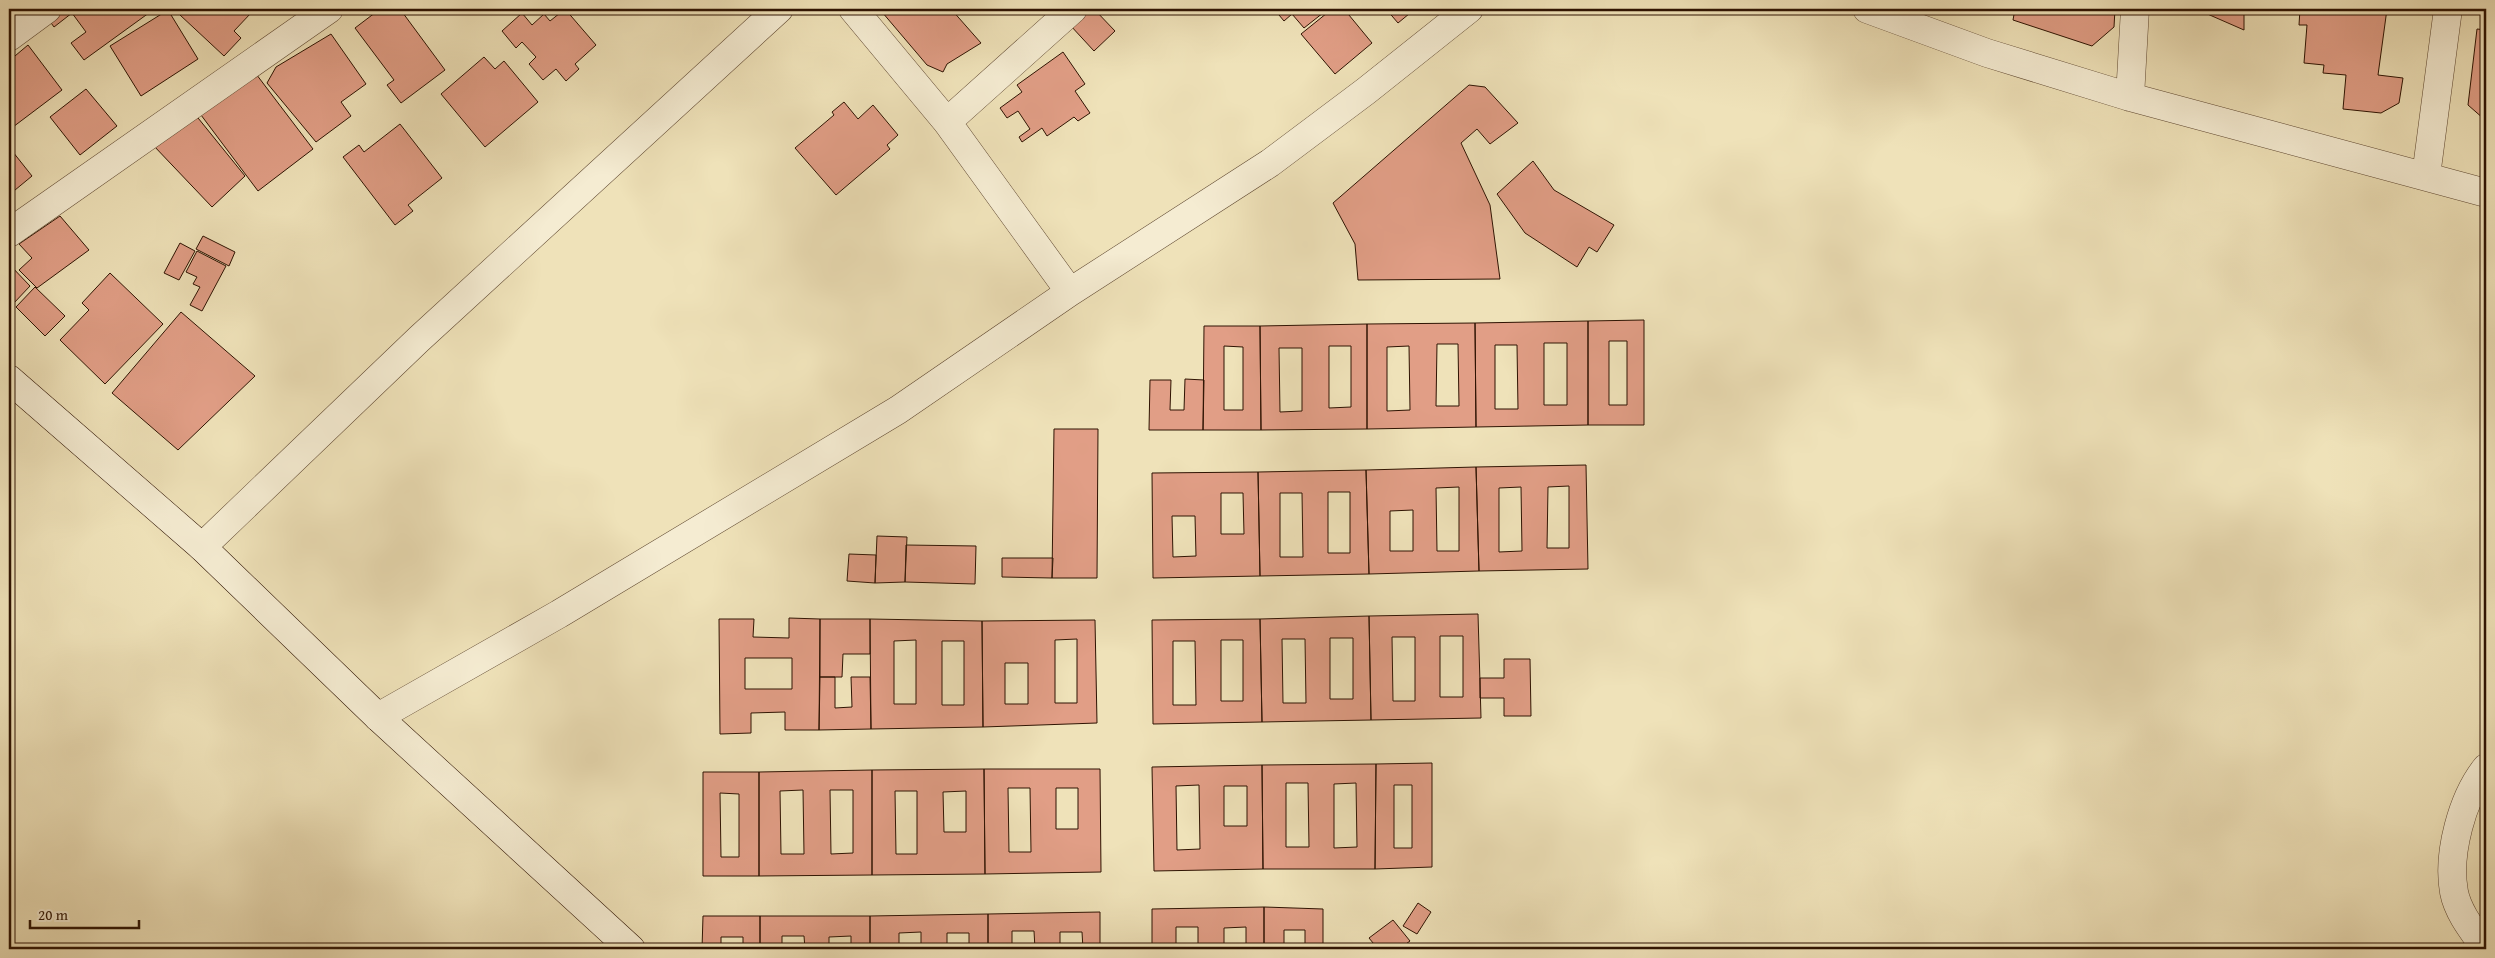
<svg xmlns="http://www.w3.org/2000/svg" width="2495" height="958" font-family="'Gentium Book Plus',serif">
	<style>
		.building { fill: #e19e86; stroke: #2e1302; fill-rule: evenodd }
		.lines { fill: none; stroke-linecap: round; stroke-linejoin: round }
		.street-casing { stroke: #5e4730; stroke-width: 29 }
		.secondary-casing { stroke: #2e1302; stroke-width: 29 }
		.street { stroke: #f5ecd2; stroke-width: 28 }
		.secondary { stroke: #f5ecd2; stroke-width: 28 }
	</style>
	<rect width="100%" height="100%" fill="#efe2b9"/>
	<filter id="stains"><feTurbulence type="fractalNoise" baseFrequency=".004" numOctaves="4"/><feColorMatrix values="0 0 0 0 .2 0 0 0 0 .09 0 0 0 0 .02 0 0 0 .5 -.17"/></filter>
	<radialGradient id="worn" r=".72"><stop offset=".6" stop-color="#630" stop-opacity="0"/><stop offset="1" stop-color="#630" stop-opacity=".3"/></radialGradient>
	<path class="building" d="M41 9H152L153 10 84 60 71 43 86 32 72 13 54 27Z
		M185 9H246L251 13 234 31 241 38 224 56 180 15Z
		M380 9H400L445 70 401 103 387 85 394 80 355 28Z
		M565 9 596 45 575 64 579 69 566 81 556 69 543 80 529 64 536 57 522 42 516 48 502 31 522 13 532 25 544 14 550 21Z
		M887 9H951L981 43 947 64 943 72 927 65 882 12Z
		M1088 9H1094L1115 31 1094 51 1070 25Z
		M1274 9H1328L1304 28 1292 14 1284 21Z
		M1332 9H1344L1372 43 1335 74 1301 34Z
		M1386 9H1415L1398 23Z
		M2015 9H2115L2114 27 2092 46 2013 20Z
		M2196 9H2244V30Z
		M2300 9H2387L2378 75 2403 78 2399 103 2381 113 2343 109 2346 75 2323 73 2324 65 2304 63 2307 25H2299Z
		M168 10 198 59 141 96 110 46Z
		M2477 29 2486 30V116L2484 119 2468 105Z
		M331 34 366 84 341 102 351 116 316 142 267 83 276 67Z
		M28 45 62 90 9 130V61Z
		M1063 52 1085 84 1075 91 1090 113 1078 121 1074 117 1047 136 1042 128 1022 142 1019 137 1030 129 1018 111 1007 118 1000 108 1022 92 1017 85Z
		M484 57 495 69 504 61 538 102 485 147 441 94Z
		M250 66 313 149 258 191 195 107Z
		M1469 85 1485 87 1518 123 1490 144 1477 129 1461 143 1490 205 1500 279 1358 280 1355 244 1333 203Z
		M86 89 117 126 80 155 50 117Z
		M844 102 858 119 873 105 898 135 887 145 890 149 836 195 795 148 834 115 832 112Z
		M194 113 245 176 212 207 153 145Z
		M400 124 442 178 408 205 413 211 395 225 343 157 359 145 364 152Z
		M9 147 32 176 9 195Z
		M1533 161 1554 190 1614 225 1597 252 1589 247 1577 267 1525 233 1497 194Z
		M60 216 89 250 37 288 19 270 32 258 19 244Z
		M203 236 235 252 229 266 196 249Z
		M180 243 195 251 179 280 164 273Z
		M197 251 226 266 202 311 190 305 200 287 193 284 197 277 186 272Z
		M9 264 30 286 13 304 9 300Z
		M110 273 163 324 105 384 60 340 89 310 82 303Z
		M35 287 65 316 45 336 16 307Z
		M181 312 255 376 178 450 112 393Z
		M1644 320V425H1588V321ZM1609 341H1627V405H1609Z
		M1588 321V425L1476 427 1475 323ZM1544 343H1567V405H1544ZM1495 345H1517L1518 409H1495Z
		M1475 323 1476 427 1367 429V324ZM1437 344H1458L1459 406H1436ZM1409 346 1410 410 1387 411V347Z
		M1367 324V429L1261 430 1260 326ZM1329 346H1351V407L1329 408ZM1279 348H1302V411L1280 412Z
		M1204 326H1260L1261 430H1203ZM1224 346 1243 347V410H1224Z
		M1185 379 1204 380 1203 430H1149L1150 380H1171L1170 410H1184Z
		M1054 429H1098L1097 578H1052Z
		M1586 465 1588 569 1479 571 1476 467ZM1569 486V548H1547L1548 487ZM1521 487 1522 551 1499 552V488Z
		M1476 467 1479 571 1369 574 1366 470ZM1459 487V551H1437L1436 488ZM1413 510V551H1390V511Z
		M1366 470 1369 574 1260 576 1258 472ZM1328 492H1350V553H1328ZM1280 493H1302L1303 557H1280Z
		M1258 472 1260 576 1153 578 1152 473ZM1221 493H1243L1244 534H1221ZM1172 516H1195L1196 556 1173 557Z
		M877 536 907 537 905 582 875 583Z
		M906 545 976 546 975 584 905 582Z
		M849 554 876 555 875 583 847 581Z
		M1002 558H1053L1052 578 1002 577Z
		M1478 614 1481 718 1371 720 1369 616ZM1440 636H1463V697H1440ZM1392 637H1415V701H1393Z
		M1369 616 1371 720 1262 722 1260 619ZM1330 638H1353V699H1330ZM1282 639H1305L1306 703H1283Z
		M789 618 820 619 819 730H785V712L751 713V733L720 734 719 619H754L753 637 789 638ZM745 658H792V689H745Z
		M820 619H870V654H843L842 677H820Z
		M870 619 982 621 983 727 871 729ZM916 640V704H894V641ZM942 641H964V705H942Z
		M1260 619 1262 722 1153 724 1152 620ZM1221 640H1243V701H1221ZM1173 641H1195L1196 705H1173Z
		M1095 620 1097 723 983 727 982 621ZM1077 639V703H1055V640ZM1005 663H1028V704H1005Z
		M1504 659H1530L1531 716H1504V698H1480V678H1504Z
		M820 677H835V708L852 707 851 677H870L871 729 819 730Z
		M1432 763V867L1375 869 1376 764ZM1394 785H1412V848H1394Z
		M1376 764 1375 869H1263L1262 765ZM1286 783H1308L1309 847H1286ZM1356 783 1357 847 1334 848V784Z
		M1262 765 1263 869 1154 871 1152 767ZM1199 785 1200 849 1177 850 1176 786ZM1224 786H1247V826H1224Z
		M984 769H1100L1101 872 985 874ZM1008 788H1030L1031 852H1009ZM1056 788H1078V829H1056Z
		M984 769 985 874 872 875V770ZM895 791H917V854H896ZM966 791V832H944L943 792Z
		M872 770V875L759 876V772ZM803 790 804 854H781L780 791ZM830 790H853V853L831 854Z
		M703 772H759V876H703ZM720 793 739 794V857H721Z
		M1418 903 1431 912 1417 934 1403 926Z
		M1264 907V949H1246V927L1224 928V949H1198V927H1176V949H1152V909Z
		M1264 907 1323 909V949H1305V930H1284V949H1264Z
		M1100 912V949H1083L1082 932H1060V949H1035L1034 931H1012V949H988V914Z
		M988 914V949H969V933H947V949H921V932L899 933V949H870V916Z
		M703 916H760V949H743V937H721V949H702Z
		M760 916H870V949H851V936L829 937V949H805L804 936H782V949H760Z
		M1393 920 1410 941 1399 949H1378L1369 938Z"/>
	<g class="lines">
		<g class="street-casing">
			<path id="street" d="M853 9 947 122 1070 292
				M1867 9 1987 53 2130 97 2486 193
				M9 37 47 9
				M2130 97 2135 9
				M947 122 1073 9
				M2426 176 2448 9
				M9 233 329 9
				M202 547 419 339 779 9
				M378 717 559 614 898 410 1070 292 1270 163 1366 91 1469 9
				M2486 949C2474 932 2458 913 2454 892 2447 854 2462 798 2486 768"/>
		</g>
		<g class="secondary-casing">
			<path id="secondary" d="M9 379 202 547 378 717 631 949"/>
		</g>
		<use href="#street" class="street"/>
		<use href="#secondary" class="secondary"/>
	</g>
	<rect width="2495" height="958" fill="none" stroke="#efe2b9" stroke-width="30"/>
	<rect x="10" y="10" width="2475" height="938" fill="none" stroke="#2e1302" stroke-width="2.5"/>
	<rect x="15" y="15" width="2465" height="928" fill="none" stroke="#2e1302"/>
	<path d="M30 920v8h109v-8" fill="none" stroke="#2e1302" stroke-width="2.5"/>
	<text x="38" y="920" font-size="15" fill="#2e1302" stroke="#f5ecd2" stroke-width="4" paint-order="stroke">20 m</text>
	<rect width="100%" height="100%" filter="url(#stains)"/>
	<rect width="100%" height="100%" fill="url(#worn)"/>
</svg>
